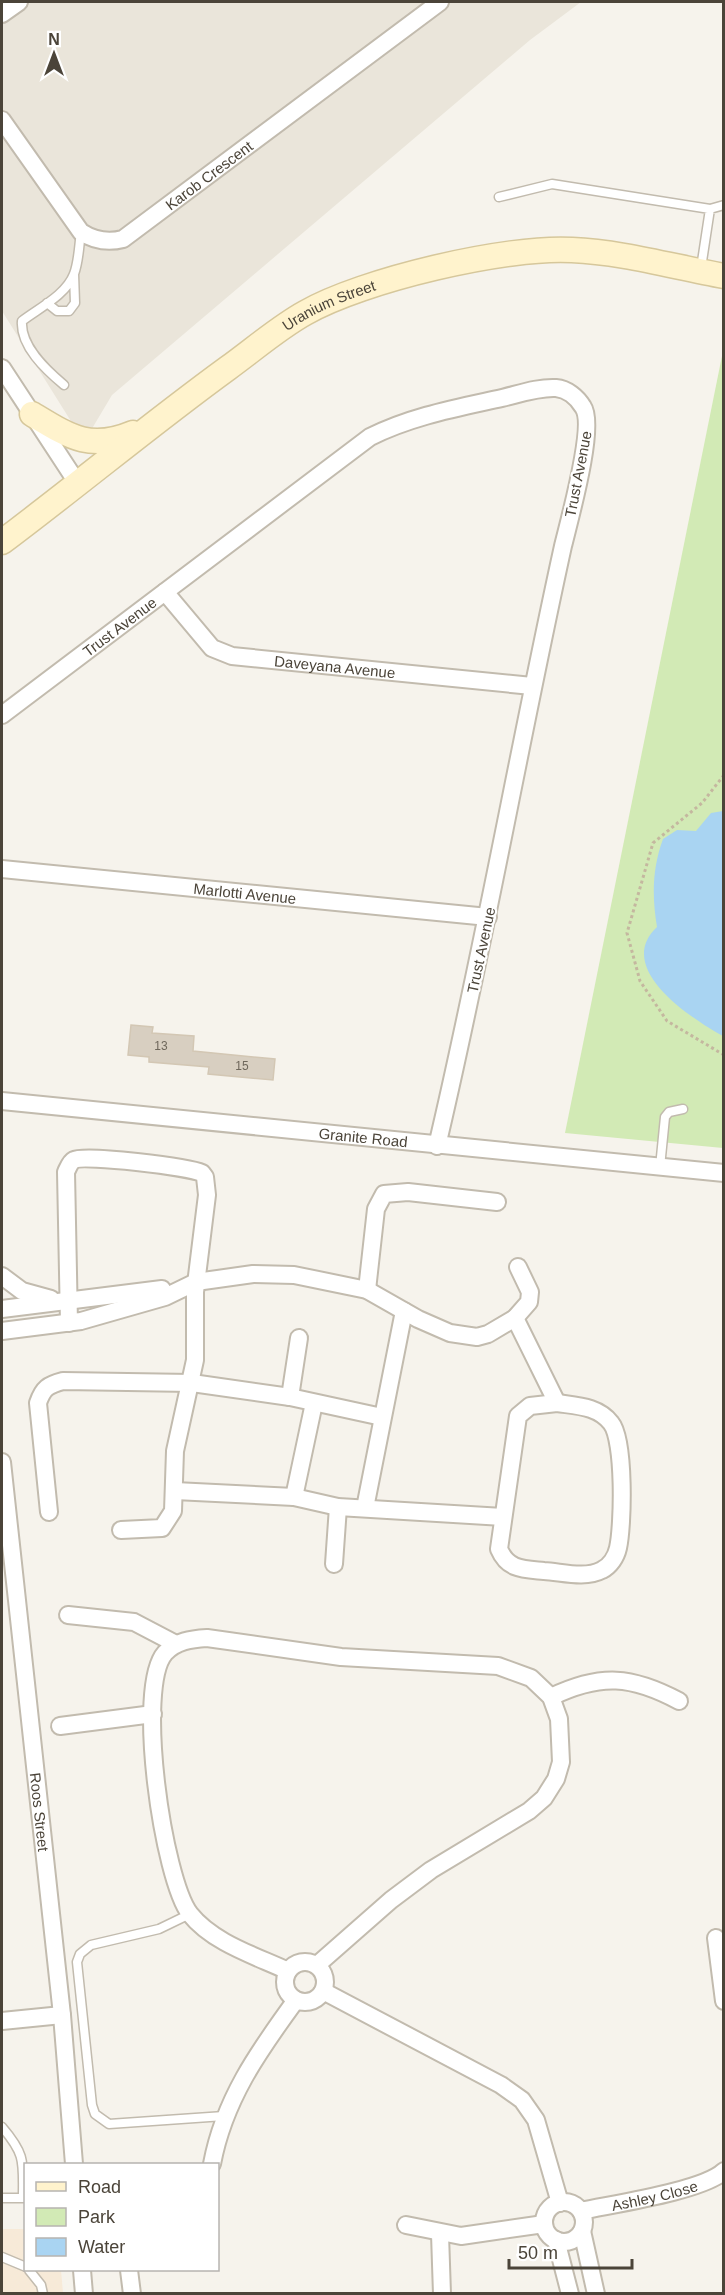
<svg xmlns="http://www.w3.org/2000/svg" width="725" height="2295" font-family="Helvetica,sans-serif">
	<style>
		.residential { fill: #eae5da }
		.commercial { fill: #f7ead8 }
		.green { fill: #d2eab5 }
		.water { fill: #a9d4f2 }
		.building { fill: #d8cfc1; stroke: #d3c7b4; stroke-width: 1.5 }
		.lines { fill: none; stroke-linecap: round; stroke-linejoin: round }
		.lane-casing { stroke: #c2bbae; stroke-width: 11 }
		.street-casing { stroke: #c2bbae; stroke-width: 20 }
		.secondary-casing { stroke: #d6c79b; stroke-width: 27 }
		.path { stroke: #c4b79f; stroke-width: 3; stroke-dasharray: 3 3; stroke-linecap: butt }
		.lane { stroke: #fff; stroke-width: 8 }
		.street { stroke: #fff; stroke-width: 16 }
		.secondary { stroke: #fff3cd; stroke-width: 24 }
		.labels { text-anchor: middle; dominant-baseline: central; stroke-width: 4.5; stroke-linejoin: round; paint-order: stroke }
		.number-label { font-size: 12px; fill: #6e675b }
		.street-label { font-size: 15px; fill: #4b4439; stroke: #fff }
	</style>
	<rect width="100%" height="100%" fill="#f6f3ec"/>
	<path class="residential" d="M2 2H581L530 40 112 395 84 442 2 311Z"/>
	<path class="commercial" d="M2 2229H25L26 2270H61L63 2293H2Z"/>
	<path class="green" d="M723 351V1148L565 1133Z"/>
	<path class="water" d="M723 811H724L723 1036C692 1019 613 968 657 927 652 897 652 869 663 839L677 830 696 831 711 813Z"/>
	<path class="building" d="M131 1025 153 1027 152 1033 194 1036 193 1051 275 1059 273 1080 208 1074 209 1067 149 1062V1057L128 1055Z"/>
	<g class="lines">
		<g class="lane-casing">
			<path id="lane" d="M499 197 552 184 710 209 724 205
				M701 268 710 209
				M47 303 57 311H69L75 303 74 274
				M64 385C46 370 20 346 22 321 39 308 66 295 74 274 79 261 79 245 81 232
				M660 1167 665 1117 669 1112 683 1109
				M190 1914 159 1929 91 1945 80 1954 77 1962 92 2105 95 2114 109 2124 224 2116
				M2 2127C26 2155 23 2162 23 2198
				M2 2198H26
				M2 2257 26 2267
				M29 2270 41 2285 43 2294"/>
		</g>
		<g class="street-casing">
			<g id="street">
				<path d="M2 14 19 2"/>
				<path id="s1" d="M2 120 81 232C95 241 108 243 123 239L440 2"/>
				<path d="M2 368 78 484"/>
				<path id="s2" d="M165 592 212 648 232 656 532 686"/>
				<path id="s3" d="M2 715 370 437C412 416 457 408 502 398 519 394 538 387 556 388 567 389 577 397 583 407 596 425 569 521 563 546 519 746 484 947 437 1146"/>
				<path id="s4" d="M2 869 488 917"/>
				<path id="s5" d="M2 1101 724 1173"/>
				<path d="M2 1276 22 1291 51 1299"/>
				<path d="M367 1290 376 1209 384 1194 408 1192 497 1202"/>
				<path d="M2 1309 162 1289"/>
				<path d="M515 1318 557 1403"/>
				<path d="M69 1323 66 1172C68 1168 70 1162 74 1160 85 1154 188 1167 202 1173L205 1177 207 1195 195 1292V1360L175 1451 173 1511 162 1528 121 1530"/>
				<path d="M2 1331 81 1321 165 1297 196 1282 253 1274 294 1275 367 1290 418 1319 450 1333 477 1337 488 1334 515 1318 529 1302 530 1292 518 1267"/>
				<path d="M290 1397 299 1338"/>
				<path d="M557 1403C577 1406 598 1406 611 1423 625 1440 623 1526 618 1548 616 1557 610 1566 602 1570 585 1579 562 1572 544 1571 523 1569 508 1570 499 1549L518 1416 530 1406Z"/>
				<path id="s6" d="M2 1462 62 2015 74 2164"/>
				<path d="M175 1491 294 1497 338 1507 503 1517"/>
				<path d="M294 1497 314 1403"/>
				<path d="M365 1508 404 1311"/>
				<path d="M49 1512 38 1403C43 1388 48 1385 63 1381L192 1383 290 1397 382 1417"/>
				<path d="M334 1564 338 1507"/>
				<path d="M68 1615 134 1622 176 1644"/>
				<path d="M551 1697C601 1673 632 1676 679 1701"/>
				<path d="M60 1726 153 1714"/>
				<path d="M716 1938 724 2001"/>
				<circle cx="305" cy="1982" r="20"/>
				<path d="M288 1971C256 1956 213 1943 190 1914 163 1879 135 1687 165 1653 176 1641 191 1639 207 1638L341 1657 498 1666 531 1678 551 1697 559 1719 561 1762 556 1779 544 1798 529 1811 431 1870 391 1900 317 1965"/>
				<path d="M323 1991 501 2085 522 2100 536 2120 560 2203"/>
				<path d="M2 2021 62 2015"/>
				<path d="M212 2164C224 2100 258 2052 296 2000"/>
				<circle cx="564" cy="2222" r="20"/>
				<path id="s7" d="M581 2211C613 2204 703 2191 724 2171"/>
				<path d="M406 2225 461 2236 544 2224"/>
				<path d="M582 2231 596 2294"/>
				<path d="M440 2234 442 2294"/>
				<path d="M556 2240 570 2294"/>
				<path d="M82 2270 84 2294"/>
				<path d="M129 2270 132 2294"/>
			</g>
		</g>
		<g class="secondary-casing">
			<g id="secondary">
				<path d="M32 414C70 437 90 451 133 433"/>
				<path id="s8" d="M2 542C78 485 151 424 228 368 253 350 278 328 305 313 362 280 507 246 572 250 622 252 674 267 724 276"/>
			</g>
		</g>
		<path class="path" d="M724 775 702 803 653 843 627 933 640 981 667 1021 724 1055"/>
		<use href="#lane" class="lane"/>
		<use href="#street" class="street"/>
		<use href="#secondary" class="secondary"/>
	</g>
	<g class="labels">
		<g class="number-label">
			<text x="161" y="1046">13</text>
			<text x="242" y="1066">15</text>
		</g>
		<g class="street-label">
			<text stroke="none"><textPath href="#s1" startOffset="288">Karob Crescent</textPath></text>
			<text stroke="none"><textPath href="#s8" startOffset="405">Uranium Street</textPath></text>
			<text transform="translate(578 474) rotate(-79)">Trust Avenue</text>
			<text stroke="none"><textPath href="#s3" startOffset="147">Trust Avenue</textPath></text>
			<text stroke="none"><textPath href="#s2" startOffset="198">Daveyana Avenue</textPath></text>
			<text stroke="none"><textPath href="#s4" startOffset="244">Marlotti Avenue</textPath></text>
			<text transform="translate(481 950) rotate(-78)">Trust Avenue</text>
			<text stroke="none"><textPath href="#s5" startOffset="363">Granite Road</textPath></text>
			<text stroke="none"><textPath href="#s6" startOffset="352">Roos Street</textPath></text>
			<text stroke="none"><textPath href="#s7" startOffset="75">Ashley Close</textPath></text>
		</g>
	</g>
	<rect width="725" height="2295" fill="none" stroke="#4b4439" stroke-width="6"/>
	<rect x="24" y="2163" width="195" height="108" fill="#ffffff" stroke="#b7b4b0" stroke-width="1.5"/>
	<rect x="36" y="2182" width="30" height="9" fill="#fff3cd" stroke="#b7b4b0" stroke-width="1.5"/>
	<text x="78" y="2193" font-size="18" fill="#4b4439">Road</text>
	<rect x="36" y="2208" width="30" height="18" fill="#d2eab5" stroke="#b7b4b0" stroke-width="1.5"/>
	<text x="78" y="2223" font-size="18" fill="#4b4439">Park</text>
	<rect x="36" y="2238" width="30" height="18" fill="#a9d4f2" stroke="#b7b4b0" stroke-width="1.5"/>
	<text x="78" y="2253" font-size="18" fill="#4b4439">Water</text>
	<g transform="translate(54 54)" stroke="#ffffff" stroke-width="4.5" paint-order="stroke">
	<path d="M0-4.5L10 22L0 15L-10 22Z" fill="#4b4439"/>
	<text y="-9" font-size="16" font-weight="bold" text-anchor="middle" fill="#4b4439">N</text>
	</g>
	<path d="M509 2259v9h123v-9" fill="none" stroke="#4b4439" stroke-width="3"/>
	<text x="518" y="2259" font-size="18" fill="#4b4439" stroke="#ffffff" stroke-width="4.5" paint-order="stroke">50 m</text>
</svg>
